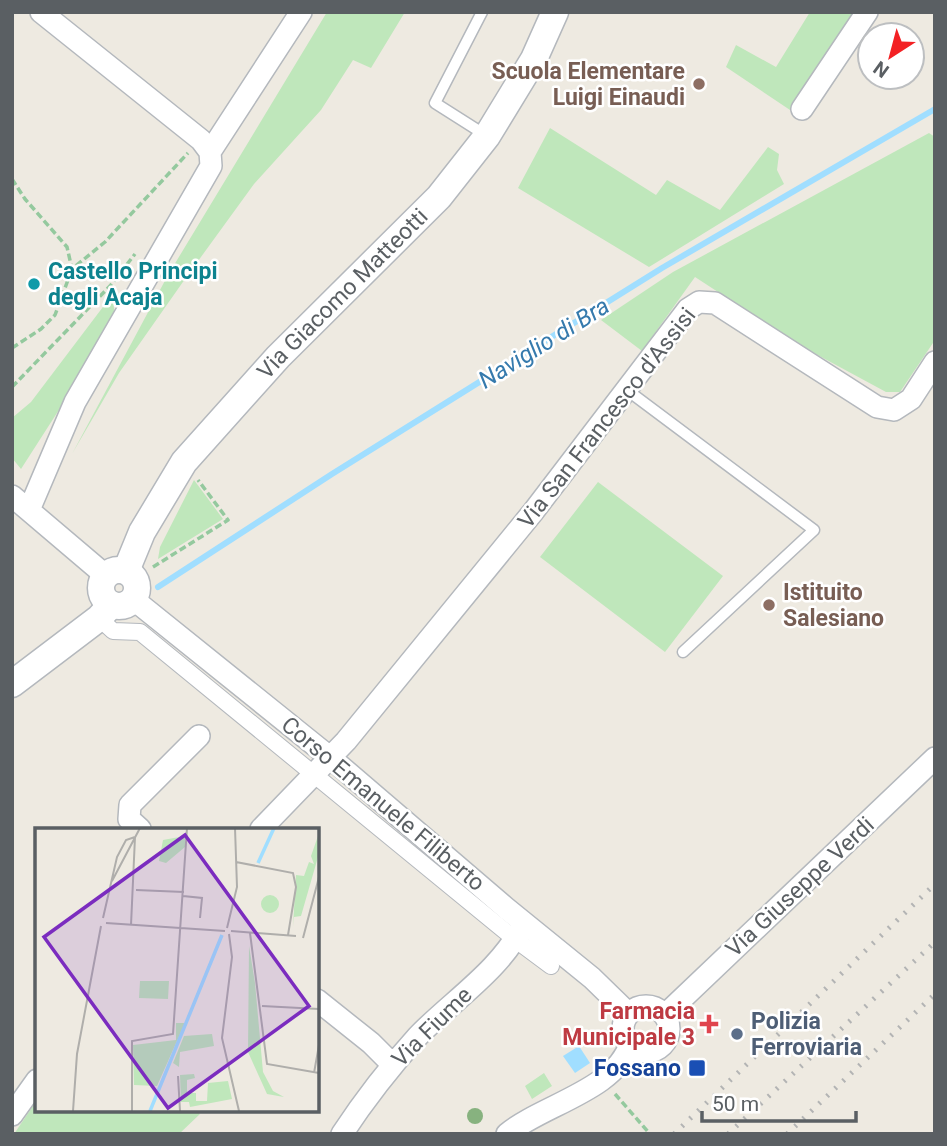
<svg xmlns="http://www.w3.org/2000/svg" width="947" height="1146" font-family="Roboto,sans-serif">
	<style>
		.green { fill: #bfe7bb }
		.water { fill: #a0deff }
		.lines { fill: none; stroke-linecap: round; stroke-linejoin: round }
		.stream { stroke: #a0deff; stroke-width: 6 }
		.service-casing { stroke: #b4b8bd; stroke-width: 13 }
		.pedestrian-casing { stroke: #b4b8bd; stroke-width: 18 }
		.minor-casing { stroke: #b4b8bd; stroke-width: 24 }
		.tertiary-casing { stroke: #b4b8bd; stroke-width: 29 }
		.path { stroke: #94c99e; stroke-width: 3.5; stroke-dasharray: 7 3.5; stroke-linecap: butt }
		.service { stroke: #fff; stroke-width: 10 }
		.pedestrian { stroke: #fff; stroke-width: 16 }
		.minor { stroke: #fff; stroke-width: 21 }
		.tertiary { stroke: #fff; stroke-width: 26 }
		.rail { stroke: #b3b4b4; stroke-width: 5; stroke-dasharray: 2 9; stroke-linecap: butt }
		.tree { fill: #87b27f }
		.education-dot { fill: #8d6e63; stroke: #fff; stroke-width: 2.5 }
		.culture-dot { fill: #0f9aa8; stroke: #fff; stroke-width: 2.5 }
		.health-dot { fill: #e0444e; stroke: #fff; stroke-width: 2.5 }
		.service-dot { fill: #5c6f8a; stroke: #fff; stroke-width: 2.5 }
		.transit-dot { fill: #1a4fb4; stroke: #fff; stroke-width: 2.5 }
		.labels { text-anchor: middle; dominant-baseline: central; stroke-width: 5; stroke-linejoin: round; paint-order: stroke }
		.education-label { font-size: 23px; font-weight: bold; fill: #785e54; stroke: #fff; text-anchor: end }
		.culture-label { font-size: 23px; font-weight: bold; fill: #0d838f; stroke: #fff; text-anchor: start }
		.street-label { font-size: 23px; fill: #5a5f63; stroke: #fff }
		.health-label { font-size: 23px; font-weight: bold; fill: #be3a42; stroke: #fff; text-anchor: end }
		.service-label { font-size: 23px; font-weight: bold; fill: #4e5e75; stroke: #fff; text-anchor: start }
		.transit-label { font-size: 23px; font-weight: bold; fill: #164399; stroke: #fff; text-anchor: end }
		.water-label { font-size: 24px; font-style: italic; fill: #357aad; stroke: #fff }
		.inset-river { fill: none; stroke: #a0deff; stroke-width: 3.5 }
		.inset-road { fill: none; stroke: #afaeab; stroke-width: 2 }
		.view { fill: #7b2cbf; fill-opacity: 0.15; stroke: #7b2cbf; stroke-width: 3.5 }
		.inset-edge { fill: none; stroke: #5a5f63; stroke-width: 3.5 }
	</style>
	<rect width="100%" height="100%" fill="#eeeae1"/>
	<path class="green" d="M327 12H405L371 68 353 60 321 110 254 184 185 279 119 373 72 454 168 275Z
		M810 12H857L790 110 726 67 736 45 776 67Z
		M550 128 656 195 667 180 720 210 768 147 779 154 777 170 784 184 649 267 518 188Z
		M929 133 935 137V340L900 392H886L799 345 695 277 642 351 601 320 673 272Z
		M112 295 115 315 73 388 21 469 12 458V418L31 402Z
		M194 480 223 519 158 559 160 547Z
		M598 482 723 576 665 652 540 557Z
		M544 1073 552 1086 532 1099 525 1086Z
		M37 1100V1109H195L200 1114 179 1134H14Z"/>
	<path class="water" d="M579 1046 590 1063 575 1073 563 1056Z"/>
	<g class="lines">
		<path class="stream" d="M158 587 332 474 662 268 935 109"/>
		<g class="service-casing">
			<path id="service" d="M482 12 435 103 487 136
				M627 390 814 530 683 652"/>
		</g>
		<g class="pedestrian-casing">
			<path id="pedestrian" d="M99 618 113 631 140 632 516 940 551 966"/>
		</g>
		<g class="minor-casing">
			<path id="minor" d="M41 12 201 140 210 152
				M802 109 867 12
				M12 496 105 575
				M29 510 75 402 211 166 210 152 301 12
				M133 599 332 759 507 909 592 978 629 1014
				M140 829 129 819 130 805 199 736
				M261 829 346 741 533 512 688 309 699 302 715 303 877 407 894 410 911 399 935 362
				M317 1000 371 1043 393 1065
				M623 1029a23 23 0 1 1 46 0a23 23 0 1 1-46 0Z
				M665 1015 935 758
				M12 1115 37 1080
				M342 1134C365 1099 390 1067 418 1036 453 1000 501 970 524 923
				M507 1134C542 1105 616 1090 630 1044"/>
		</g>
		<g class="tertiary-casing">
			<g id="tertiary">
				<circle cx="119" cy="588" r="18"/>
				<path id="s1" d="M126 571 142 532 184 462 278 357 439 197 487 136 534 59 555 12"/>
				<path d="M12 684 99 618 111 605"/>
			</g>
		</g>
		<path class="path" d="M12 179 25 199 67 247 72 269 105 242 188 153
			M12 348 41 329 55 315 72 269
			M12 387 110 286 135 254
			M153 567 228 520 198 480
			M615 1094 650 1134"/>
		<use href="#service" class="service"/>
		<use href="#pedestrian" class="pedestrian"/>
		<use href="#minor" class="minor"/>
		<use href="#tertiary" class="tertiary"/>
		<path class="rail" d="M674 1134 935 884
			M728 1134 935 942
			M787 1134 935 994"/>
	</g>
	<circle class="tree" cx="475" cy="1116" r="8"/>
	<g class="education-dot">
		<circle cx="699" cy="84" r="7"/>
		<circle cx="769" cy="605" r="7"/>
	</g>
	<circle class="culture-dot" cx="34" cy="284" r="7"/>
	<path class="health-dot" d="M705.5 1013.5h7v7h7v7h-7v7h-7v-7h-7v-7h7z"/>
	<circle class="service-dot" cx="737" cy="1034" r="7"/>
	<rect class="transit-dot" x="688" y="1059" width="18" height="18" rx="3.5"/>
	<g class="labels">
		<g class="education-label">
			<text x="685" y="71">Scuola Elementare<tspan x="685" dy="26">Luigi Einaudi</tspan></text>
			<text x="783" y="592" text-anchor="start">Istituito<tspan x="783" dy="26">Salesiano</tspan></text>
		</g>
		<g class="culture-label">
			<text x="48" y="271">Castello Principi<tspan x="48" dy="26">degli Acaja</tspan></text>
		</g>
		<g class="street-label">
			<text stroke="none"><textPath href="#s1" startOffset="355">Via Giacomo Matteotti</textPath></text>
			<text transform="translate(607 418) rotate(-52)">Via San Francesco d'Assisi</text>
			<text transform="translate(383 804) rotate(40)">Corso Emanuele Filiberto</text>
			<text transform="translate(800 887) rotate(-43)">Via Giuseppe Verdi</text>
			<text transform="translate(432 1027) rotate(-45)">Via Fiume</text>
		</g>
		<g class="health-label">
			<text x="695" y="1011">Farmacia<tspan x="695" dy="26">Municipale 3</tspan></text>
		</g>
		<g class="service-label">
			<text x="751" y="1021">Polizia<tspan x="751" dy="26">Ferroviaria</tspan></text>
		</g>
		<g class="transit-label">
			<text x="681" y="1068">Fossano</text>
		</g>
		<g class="water-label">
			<text transform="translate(544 343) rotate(-32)">Naviglio di Bra</text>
		</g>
	</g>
	<g transform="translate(35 828)">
		<rect width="284" height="284" fill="#eeeae1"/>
		<path d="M150 8V19L131 35 124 33 128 12ZM283 8V29L266 88 259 89 258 98 261 47 269 48 274 34 279 36 276 28ZM226 76a9 9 0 1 1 18 0a9 9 0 1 1-18 0ZM214 118 220 155 228 244 238 263 249 269 232 266 213 224ZM105 153H134L133 171 104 170ZM141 195H150L122 258 99 257 98 217 141 212ZM177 206 179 218 145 224 144 239 138 235 149 208ZM159 246 160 250 152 252V265H161V273H172L173 255 193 253 197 271 155 279 154 274H146L145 247Z" fill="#bfe7bb"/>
		<path class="inset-river" d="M223 35 239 0M115 283 187 107"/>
		<path class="inset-road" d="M201 34 258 45 261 59 253 107M77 53 105 0M101 62 149 64M148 68 167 70 165 90M68 90 82 29 91 12 100 9M71 95 190 103M96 97 100 9M192 100 202 59 200 0M196 103 261 108M215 105 232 236 284 245M194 106 197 129 187 210 204 283M268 110 284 49M227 178 284 181M279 245 284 217M143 248 145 283M38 283 42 226 66 98M97 283V213L138 206 152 0"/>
		<path class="view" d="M150 7 274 178 133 280 9 109Z"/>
		<rect width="284" height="284" class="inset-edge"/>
	</g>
	<rect width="947" height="1146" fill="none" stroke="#5a5f63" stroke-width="28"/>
	<g transform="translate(891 56) rotate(216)"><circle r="33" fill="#ffffff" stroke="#bdbfc1" stroke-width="2"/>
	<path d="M0-5L12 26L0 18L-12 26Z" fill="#f32124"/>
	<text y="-10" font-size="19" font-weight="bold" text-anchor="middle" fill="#5a5f63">N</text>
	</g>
	<path d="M702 1111v10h154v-10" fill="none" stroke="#5a5f63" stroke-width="3.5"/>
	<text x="712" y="1111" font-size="21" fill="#5a5f63" stroke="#ffffff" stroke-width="5" paint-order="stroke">50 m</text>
</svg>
